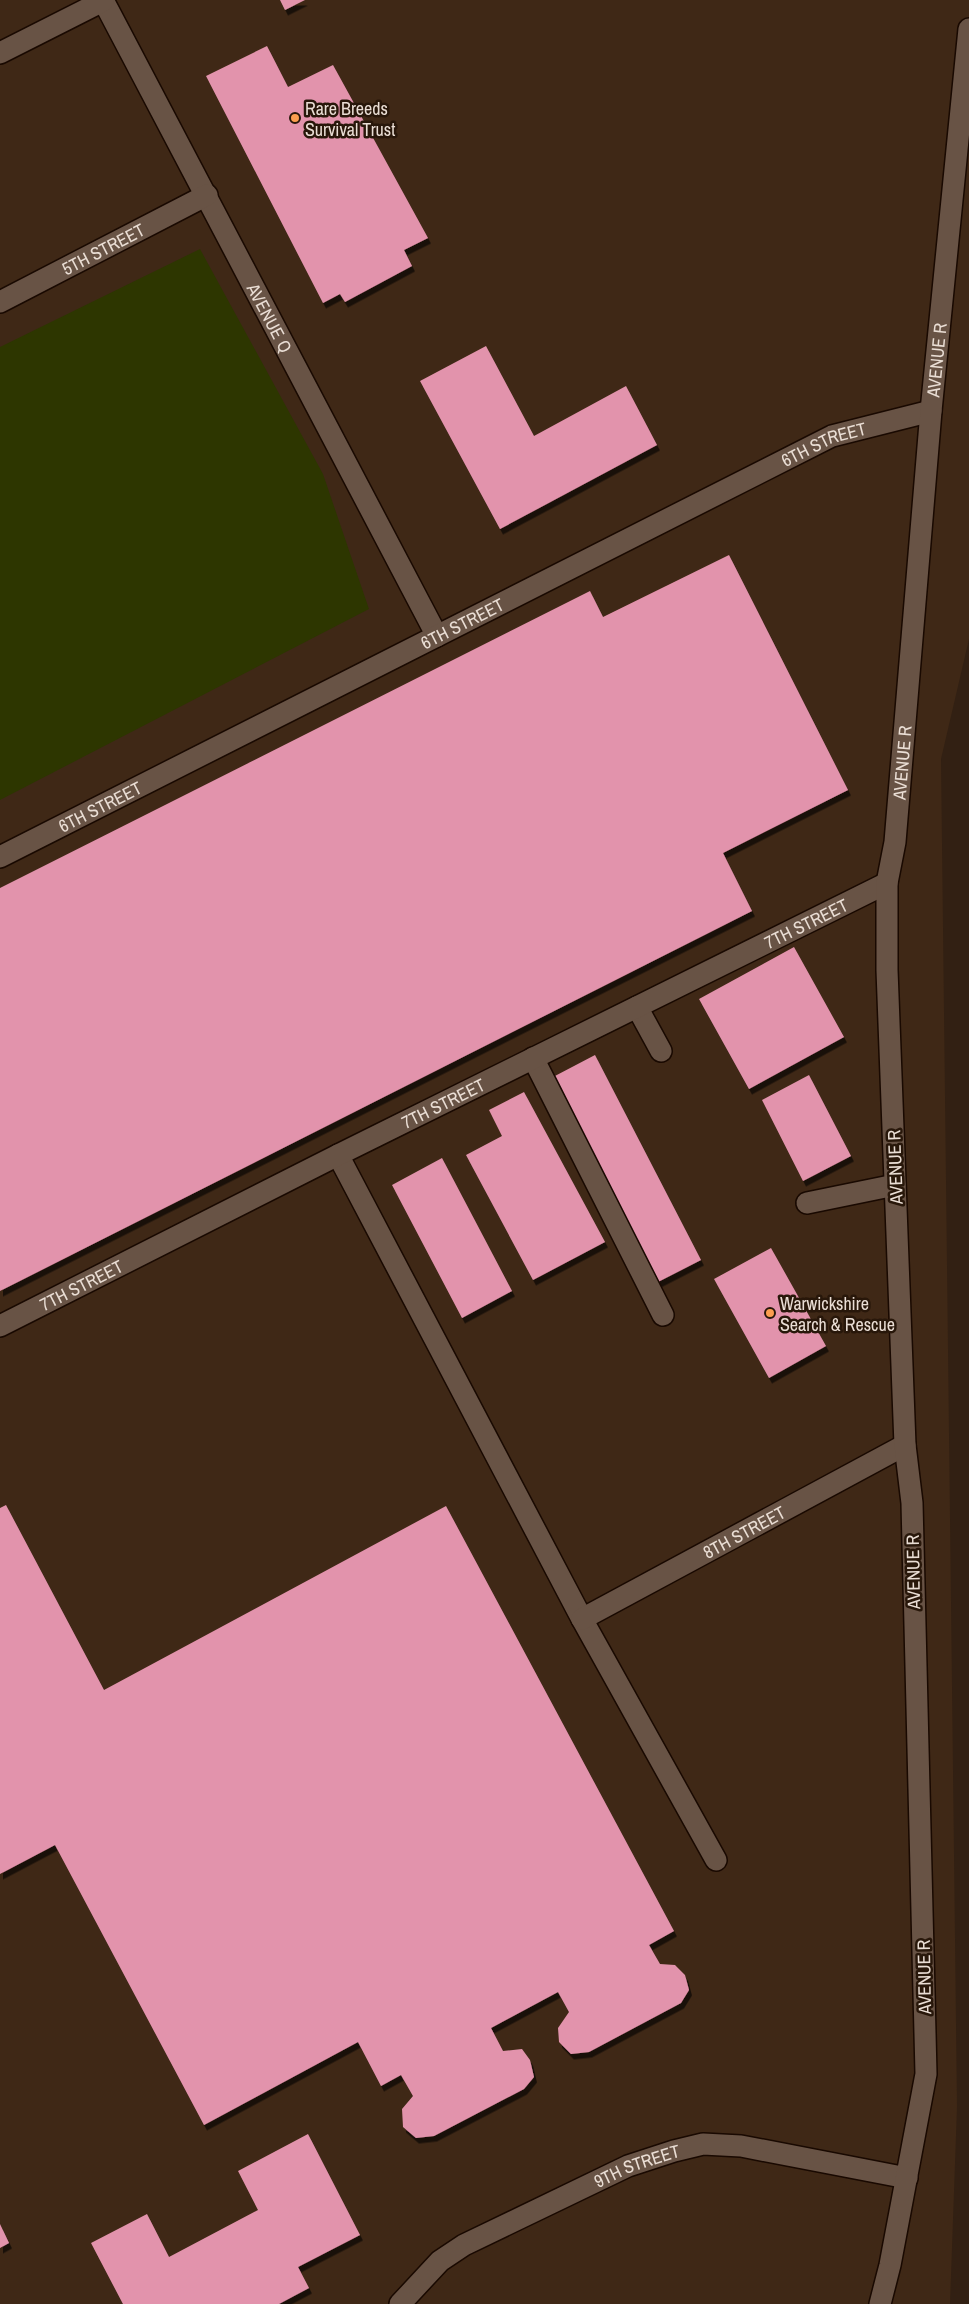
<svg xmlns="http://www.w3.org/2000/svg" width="969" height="2304" font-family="'Archivo Narrow',sans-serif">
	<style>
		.built { fill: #3f2816 }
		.green { fill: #2d3600 }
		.building { fill: #e293ac; filter: url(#shadow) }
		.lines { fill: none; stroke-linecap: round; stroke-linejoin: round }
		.lane-casing { stroke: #190901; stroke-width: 24 }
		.lane { stroke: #685345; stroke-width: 21 }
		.poi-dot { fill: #fb9e50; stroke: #28170a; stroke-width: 2 }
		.labels { text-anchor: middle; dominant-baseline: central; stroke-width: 5; stroke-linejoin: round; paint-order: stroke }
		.poi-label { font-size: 18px; fill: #eaded5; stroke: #28170a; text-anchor: start }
		.street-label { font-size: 18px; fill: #eaded5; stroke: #28170a }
	</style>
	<defs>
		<filter id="shadow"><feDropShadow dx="3" dy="5.5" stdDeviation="0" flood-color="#0009"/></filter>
	</defs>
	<rect width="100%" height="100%" fill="#322013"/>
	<path class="built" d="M0 0H969V639L941 759 957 2107 950 2304H0Z"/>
	<path class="green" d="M200 249 323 474 369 609 0 800V347Z"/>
	<path class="building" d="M280 0H305L285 10Z
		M267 46 288 87 333 65 428 238 404 250 412 266 345 302 340 294 323 303 206 76Z
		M486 346 534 436 626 386 657 445 500 529 420 381Z
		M729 555 848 790 723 853 752 911 0 1291V888L590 591 603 617Z
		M794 947 844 1037 749 1089 699 999Z
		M595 1055 701 1260 658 1282 553 1077Z
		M809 1075 851 1156 803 1181 762 1100Z
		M524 1092 605 1242 533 1280 466 1155 502 1136 489 1110Z
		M442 1158 512 1291 462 1318 392 1185Z
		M771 1248 826 1346 769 1378 714 1279Z
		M6 1505 104 1690 446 1506 674 1931 649 1945 660 1964 675 1965 685 1975 689 1990 681 2003 589 2052 571 2054 559 2042 558 2028 569 2012 558 1992 491 2028 503 2051 522 2049 530 2060 534 2077 524 2089 434 2136 416 2138 403 2127 402 2109 413 2096 401 2075 381 2086 358 2042 204 2125 55 1845 0 1874V1508Z
		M308 2134 360 2235 298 2267 309 2288 279 2304H123L91 2243 147 2214 169 2257 258 2210 238 2171Z
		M0 2224 9 2243 0 2248Z"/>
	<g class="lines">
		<g class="lane-casing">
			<g id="lane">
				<path id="s1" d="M103 0 437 636"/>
				<path d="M0 53 103 1"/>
				<path id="s2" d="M0 302 207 195"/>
				<path id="s3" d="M0 857 832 436 931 411"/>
				<path d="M637 1007 661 1051"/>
				<path d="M533 1058 663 1315"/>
				<path d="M338 1155 582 1619 716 1860"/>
				<path d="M807 1203 895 1185"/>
				<path id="s4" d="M0 1326 338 1155 887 883"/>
				<path id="s5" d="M582 1619 905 1445"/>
				<path id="s6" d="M400 2304 440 2261 464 2245 628 2166 674 2151 703 2144 741 2146 907 2178"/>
				<path id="s7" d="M880 2304 890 2265 926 2074 912 1503 905 1445 887 970V883L895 842 931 411 969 29"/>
			</g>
		</g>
		<use href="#lane" class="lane"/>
	</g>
	<g class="poi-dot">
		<circle cx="295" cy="118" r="5"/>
		<circle cx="770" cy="1313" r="5"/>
	</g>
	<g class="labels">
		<g class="poi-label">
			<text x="305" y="108">Rare Breeds<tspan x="305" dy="21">Survival Trust</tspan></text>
			<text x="780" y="1303">Warwickshire<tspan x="780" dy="21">Search &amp; Rescue</tspan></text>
		</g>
		<g class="street-label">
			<text stroke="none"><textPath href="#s2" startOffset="116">5TH STREET</textPath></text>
			<text stroke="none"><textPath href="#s1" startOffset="359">AVENUE Q</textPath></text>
			<text stroke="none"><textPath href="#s7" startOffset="1952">AVENUE R</textPath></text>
			<text stroke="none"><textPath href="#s3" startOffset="922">6TH STREET</textPath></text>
			<text stroke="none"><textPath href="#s3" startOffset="518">6TH STREET</textPath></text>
			<text stroke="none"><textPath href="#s7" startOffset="1548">AVENUE R</textPath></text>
			<text stroke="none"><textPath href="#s3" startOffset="112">6TH STREET</textPath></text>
			<text stroke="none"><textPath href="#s4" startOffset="901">7TH STREET</textPath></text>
			<text stroke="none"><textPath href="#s4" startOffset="496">7TH STREET</textPath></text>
			<text transform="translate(895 1167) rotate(-92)">AVENUE R</text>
			<text stroke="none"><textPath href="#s4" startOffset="91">7TH STREET</textPath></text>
			<text stroke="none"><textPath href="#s5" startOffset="184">8TH STREET</textPath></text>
			<text transform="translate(913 1572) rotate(-91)">AVENUE R</text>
			<text transform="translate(924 1977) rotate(-91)">AVENUE R</text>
			<text stroke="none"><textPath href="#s6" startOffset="278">9TH STREET</textPath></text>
		</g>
	</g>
</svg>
